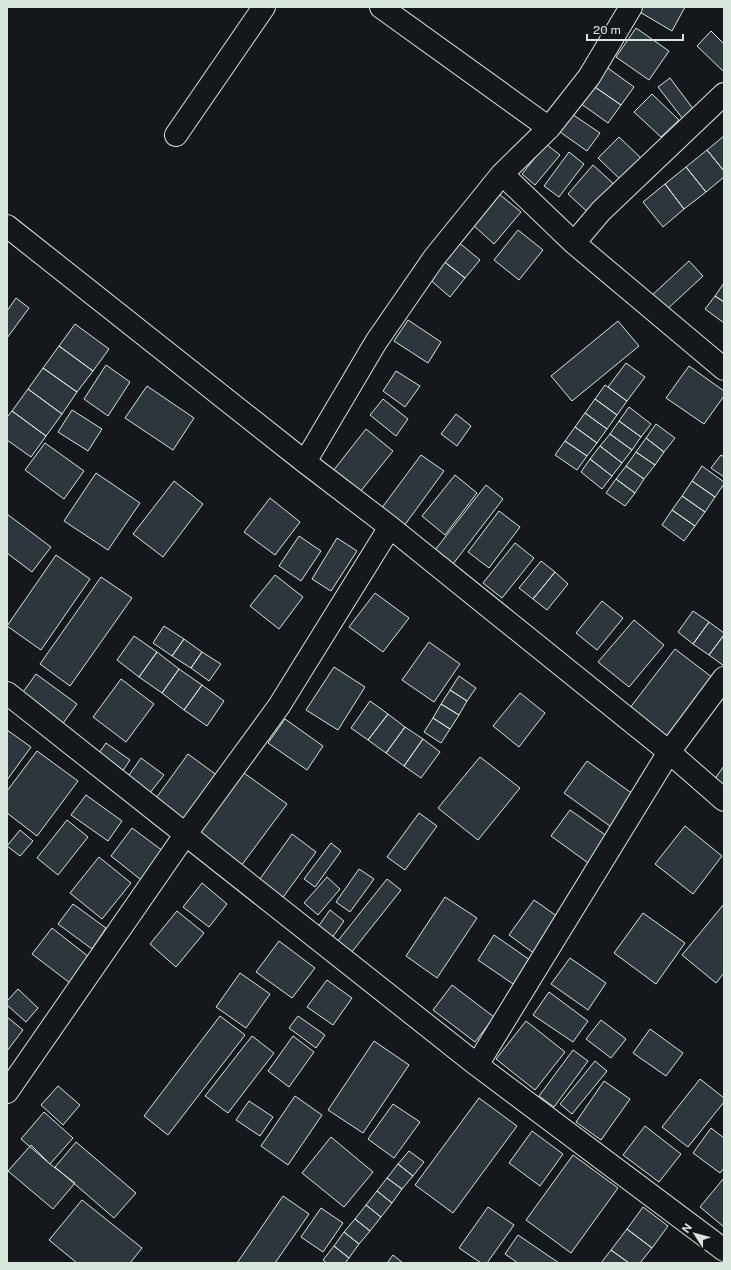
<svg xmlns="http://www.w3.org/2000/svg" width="731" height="1270" font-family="'Public Sans',sans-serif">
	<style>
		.building { fill: #2c363c; stroke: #d8e6dc }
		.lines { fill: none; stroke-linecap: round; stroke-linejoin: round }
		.street-casing { stroke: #d8e6dc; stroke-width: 24 }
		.street { stroke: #14181c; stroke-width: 22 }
	</style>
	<rect width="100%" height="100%" fill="#14181c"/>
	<path class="building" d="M640 7H685L672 31 638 11Z
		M636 28 669 51 649 80 616 57Z
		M711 31 724 44V70L723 71 697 46Z
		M605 66 634 87 621 105 592 85Z
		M670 78 694 110 683 119 658 87Z
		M592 85 621 105 608 123 580 103Z
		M652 94 679 120 661 137 634 112Z
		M572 114 600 133 587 151 560 132Z
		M724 136V171L707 150Z
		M619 137 643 160 622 181 598 158Z
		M546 144 560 155 535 185 522 174Z
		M707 150 724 171V177L706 192 686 167Z
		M569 152 584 164 559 197 544 186Z
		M593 165 618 188 592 216 568 194Z
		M686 167 706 192 684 209 665 184Z
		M665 184 684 209 663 227 643 202Z
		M499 194 521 212 494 244 473 225Z
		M518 230 543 250 519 280 494 260Z
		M457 241 480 260 465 278 442 260Z
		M442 260 465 278 450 297 428 278Z
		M689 261 703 276 663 313 649 298Z
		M724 283V302L715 296Z
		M715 296 724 302V323L705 309Z
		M16 298 29 308 7 338V311Z
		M408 320 441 342 428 363 394 341Z
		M618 321 639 346 572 401 551 376Z
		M75 324 109 349 93 371 59 346Z
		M59 346 93 371 77 392 43 368Z
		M626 363 645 377 627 401 608 387Z
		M106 365 130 382 108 416 84 399Z
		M689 366 724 391V396L704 424 666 398Z
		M43 368 77 392 62 414 28 389Z
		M396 371 420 386 405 407 383 391Z
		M605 385 627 401 617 415 595 399Z
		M147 386 194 418 173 450 125 418Z
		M28 389 62 414 46 436 12 411Z
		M383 399 408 419 396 436 370 415Z
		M595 399 617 415 607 429 585 413Z
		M629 407 651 424 641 437 619 421Z
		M72 410 102 429 88 451 58 432Z
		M12 411 46 436 31 457 7 440V417Z
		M585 413 607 429 597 443 575 427Z
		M456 414 471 426 457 446 441 434Z
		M619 421 641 437 632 450 610 434Z
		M656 424 675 438 664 452 646 438Z
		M575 427 597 443 587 456 565 441Z
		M366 429 393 451 360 492 333 471Z
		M610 434 632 450 622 463 600 446Z
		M646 438 664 452 655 465 636 452Z
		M565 441 587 456 577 470 555 455Z
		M45 443 84 471 64 499 25 470Z
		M600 446 622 463 612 476 590 459Z
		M636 452 655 465 644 479 626 466Z
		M421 455 444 471 404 526 381 509Z
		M721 455 724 457V477L711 468Z
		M590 459 612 476 602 489 581 472Z
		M626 466 644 479 635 493 616 479Z
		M702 466 724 482V484L715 497 692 481Z
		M96 473 140 503 108 550 64 521Z
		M455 475 477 493 445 535 422 516Z
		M616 479 635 493 625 506 606 493Z
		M174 481 203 504 163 557 133 534Z
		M692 481 715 497 705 512 682 496Z
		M486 485 503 499 453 564 435 550Z
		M682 496 705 512 695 526 672 510Z
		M270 498 300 522 275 555 244 532Z
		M672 510 695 526 684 541 662 525Z
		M499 511 520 527 489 568 468 552Z
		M7 514 51 547 32 572 7 553Z
		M299 536 321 551 301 581 279 566Z
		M337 538 357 551 331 591 312 579Z
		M515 543 534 558 502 598 483 583Z
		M56 555 90 579 41 650 7 626Z
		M541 561 555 572 533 599 519 588Z
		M555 572 568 584 547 610 533 599Z
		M275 575 303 597 279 629 250 606Z
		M101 577 132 598 70 686 40 664Z
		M375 593 409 618 383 652 349 627Z
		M602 601 623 618 597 650 576 633Z
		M693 611 709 622 693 644 678 632Z
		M634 620 664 645 629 687 598 662Z
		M709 622 724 633V635L709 655 693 644Z
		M164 626 184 639 172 656 153 643Z
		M724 635V666L709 655Z
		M134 636 157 652 139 677 117 660Z
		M184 639 202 652 191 668 172 656Z
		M429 642 460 664 434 702 402 680Z
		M675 649 717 681 668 745 626 713Z
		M157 652 179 669 162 693 139 677Z
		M202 652 221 664 209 681 191 668Z
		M334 667 365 687 338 730 306 710Z
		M179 669 202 685 184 710 162 693Z
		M36 674 77 704 59 729 18 699Z
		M459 676 476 688 467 701 450 690Z
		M121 679 154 704 126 742 93 717Z
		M202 685 224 701 207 726 184 710Z
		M450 690 467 701 459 715 441 704Z
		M520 693 545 713 519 747 493 726Z
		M370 701 388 714 368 740 351 728Z
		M441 704 459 715 450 729 433 718Z
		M388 714 405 727 386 753 368 740Z
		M433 718 450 729 441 743 424 732Z
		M285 719 323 746 307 770 268 743Z
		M405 727 423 739 404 766 386 753Z
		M7 730 31 747 7 780Z
		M423 739 440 752 421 778 404 766Z
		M106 743 130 760 118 778 94 760Z
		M37 751 78 781 37 836 7 813V791Z
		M188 754 218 776 184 823 154 801Z
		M480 757 520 788 478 840 438 808Z
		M141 758 164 775 149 794 127 778Z
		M587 761 637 797 614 829 564 793Z
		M724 766V788L714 780Z
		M244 773 287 804 241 866 199 834Z
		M86 795 122 821 108 841 71 815Z
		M570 810 611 839 591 865 551 836Z
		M419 813 437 826 405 870 387 857Z
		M67 820 88 837 58 875 37 858Z
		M685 826 722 856 693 894 655 864Z
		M132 828 167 854 145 883 111 856Z
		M20 830 33 841 20 856 7 846Z
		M292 834 316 852 281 900 257 883Z
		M331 843 341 851 315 887 304 879Z
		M99 857 131 883 102 919 70 893Z
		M359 869 374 879 350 912 336 902Z
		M327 877 340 889 318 915 304 903Z
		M387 879 401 890 347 958 333 947Z
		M202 883 227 904 209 927 183 907Z
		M445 897 477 918 437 978 406 956Z
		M534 900 561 919 535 954 509 935Z
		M73 904 106 928 92 949 58 924Z
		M724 904V973L716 983 682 955Z
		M330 910 344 921 329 942 315 931Z
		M177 911 204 933 176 967 150 944Z
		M643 913 685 943 656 984 614 953Z
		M52 928 89 957 70 983 32 954Z
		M494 935 533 962 516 986 478 960Z
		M279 941 315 968 292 998 256 972Z
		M570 958 606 983 588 1010 551 984Z
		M240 973 270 994 246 1028 216 1007Z
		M327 980 352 998 333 1025 307 1007Z
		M452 985 494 1017 475 1042 433 1010Z
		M18 989 38 1008 26 1022 7 1005V1001Z
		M549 992 588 1021 573 1042 533 1015Z
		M220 1016 245 1035 168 1135 144 1116Z
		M298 1016 325 1035 316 1048 289 1028Z
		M7 1017 23 1030 7 1051Z
		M601 1020 626 1039 611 1058 586 1039Z
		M526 1021 565 1052 535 1090 496 1059Z
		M650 1029 683 1053 666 1076 633 1053Z
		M252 1036 274 1053 228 1113 205 1096Z
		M293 1036 314 1052 289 1087 268 1071Z
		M374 1041 409 1065 363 1133 328 1110Z
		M573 1050 588 1061 554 1107 539 1096Z
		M595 1061 607 1071 572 1114 560 1104Z
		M700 1079 724 1098V1102L688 1147 662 1127Z
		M604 1081 630 1099 601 1140 576 1122Z
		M58 1086 80 1105 63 1125 41 1105Z
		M295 1096 322 1115 288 1165 261 1146Z
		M479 1098 517 1126 453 1213 415 1185Z
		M249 1101 273 1117 260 1136 236 1120Z
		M393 1104 420 1122 394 1158 368 1139Z
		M44 1112 73 1138 50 1164 21 1139Z
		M645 1126 681 1154 659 1182 623 1155Z
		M711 1128 724 1138V1168L720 1173 693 1153Z
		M532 1131 563 1154 540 1186 509 1163Z
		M331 1137 373 1172 344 1207 302 1173Z
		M76 1142 136 1193 114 1218 55 1167Z
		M31 1145 50 1164 75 1183 53 1209 8 1171Z
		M409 1151 424 1162 413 1176 398 1164Z
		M573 1155 618 1188 571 1253 526 1220Z
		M398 1164 413 1176 402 1189 387 1178Z
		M387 1178 402 1189 392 1203 377 1191Z
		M724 1178V1227L700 1207Z
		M377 1191 392 1203 381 1217 366 1205Z
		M283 1196 309 1214 275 1263H237Z
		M82 1200 142 1248 130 1263H77L49 1240Z
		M366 1205 381 1217 370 1231 355 1219Z
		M488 1207 514 1225 487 1263H481L459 1248Z
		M643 1207 668 1226 652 1248 627 1229Z
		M321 1208 343 1223 323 1252 301 1237Z
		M355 1219 370 1231 359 1244 344 1232Z
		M627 1229 652 1248 640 1263H629L611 1250Z
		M344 1232 359 1244 349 1258 334 1246Z
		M518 1235 559 1263H518L505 1254Z
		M334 1246 349 1258 345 1263H327L323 1260Z
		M611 1250 629 1263H601Z
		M393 1255 403 1263H387Z"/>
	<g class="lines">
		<g class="street-casing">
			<path id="street" d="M381 7 549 128
				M176 135 264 7
				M502 174 574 243 724 369
				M7 226 305 462 390 527 669 752 724 800
				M574 243 601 211 724 94
				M305 462 376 342 434 258 502 174 549 128 589 77 631 7
				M7 693 477 1065 724 1250
				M477 1065 669 752 724 678
				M7 1092 185 835 279 706 390 527"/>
		</g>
		<use href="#street" class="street"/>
	</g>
	<rect width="731" height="1270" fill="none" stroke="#d8e6dc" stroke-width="16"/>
	<g transform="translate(695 1234) rotate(306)" stroke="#14181c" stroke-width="3" paint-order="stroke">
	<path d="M0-3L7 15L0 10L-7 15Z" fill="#d8e6dc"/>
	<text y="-6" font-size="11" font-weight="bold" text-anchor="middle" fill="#d8e6dc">N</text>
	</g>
	<path d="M587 34v6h96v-6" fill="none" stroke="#d8e6dc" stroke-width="2"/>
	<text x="593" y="34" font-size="12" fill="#d8e6dc" stroke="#14181c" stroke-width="3" paint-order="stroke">20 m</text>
</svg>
